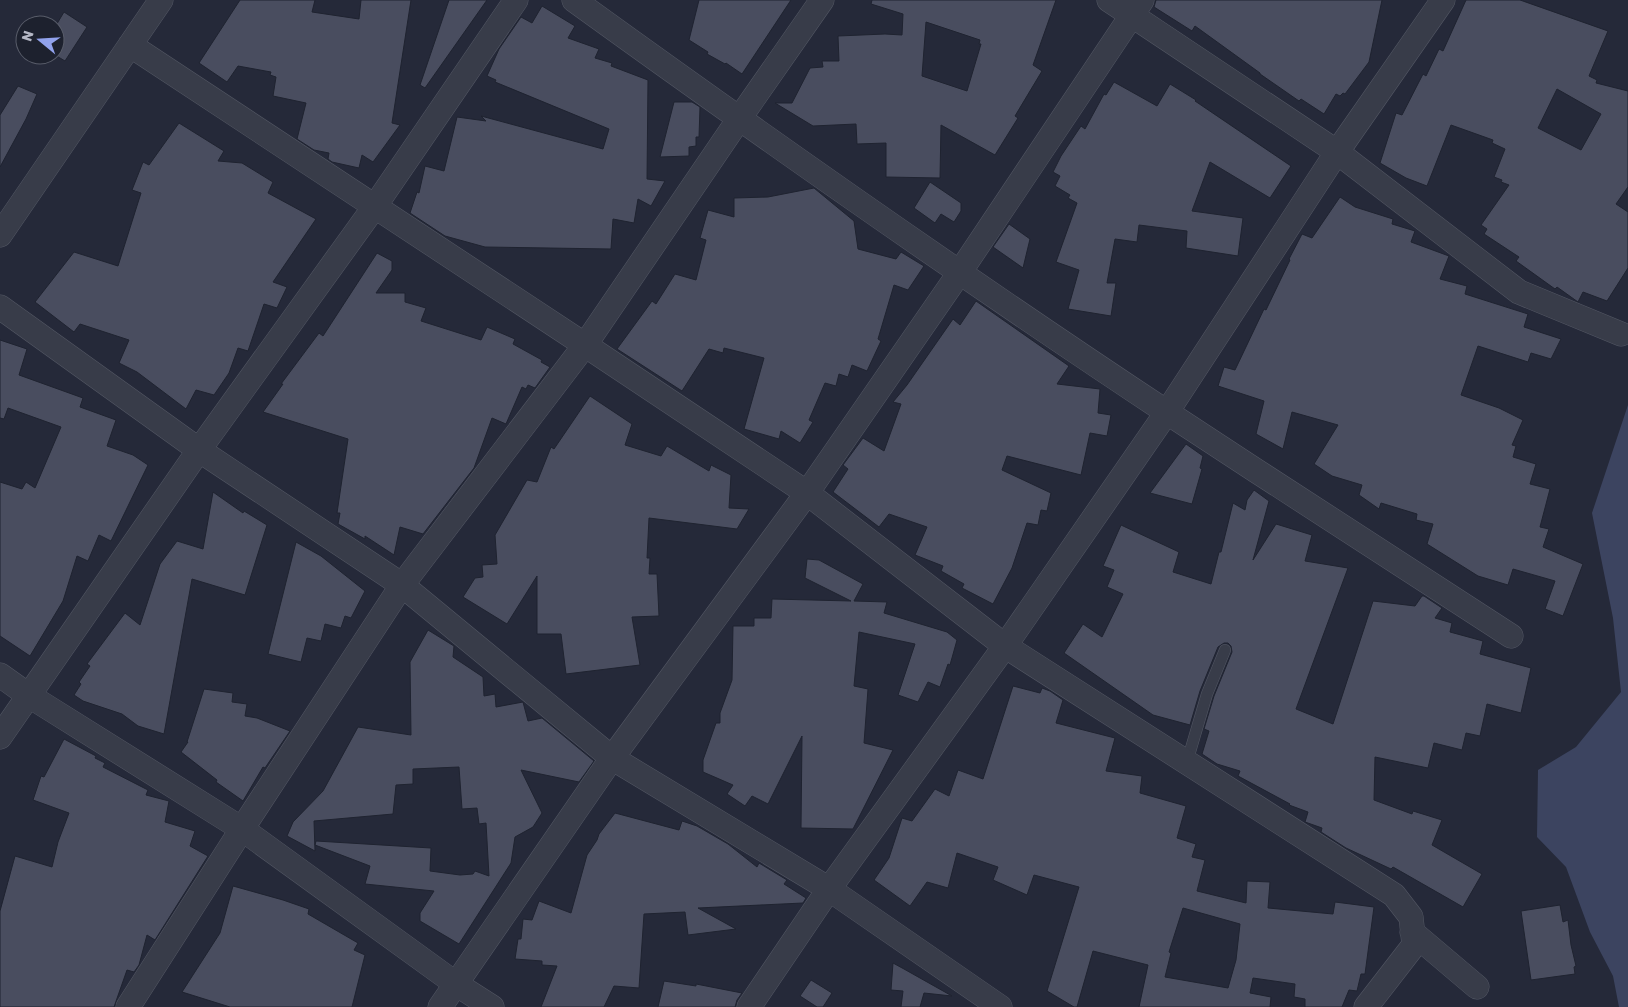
<svg xmlns="http://www.w3.org/2000/svg" width="1628" height="1007" font-family="Rubik,sans-serif">
	<style>
		.water { fill: #3c4460 }
		.building { fill: #494d5f; stroke: #1f2330; fill-rule: evenodd }
		.lines { fill: none; stroke-linecap: round; stroke-linejoin: round }
		.service-casing { stroke: #535764; stroke-width: 12 }
		.minor-casing { stroke: #535764; stroke-width: 25 }
		.service { stroke: #383c49; stroke-width: 11 }
		.minor { stroke: #383c49; stroke-width: 24 }
	</style>
	<rect width="100%" height="100%" fill="#252939"/>
	<path class="water" d="M1628 405V1007H1619L1613 976 1590 932 1566 867 1537 837 1538 770 1576 747 1621 692 1613 618 1592 513Z"/>
	<path class="building" d="M240 0H315L312 12 359 19 361 0H411L392 123 400 125 373 162 362 155 359 168 332 162 328 159 329 153 314 150 297 139 306 103 273 96 276 77 270 75 271 72 238 66 227 82 199 63Z
		M449 0H487L425 88 420 85Z
		M699 0H791L742 74 726 63 725 64 707 54 708 52 689 40Z
		M872 0H1056L1033 65 1042 71 1015 116 1018 118 995 155 941 125 940 178 886 177V143L857 144 856 124 813 126 775 103H792L810 68 823 67 822 61H839L838 36 885 34 902 35 903 14 871 4ZM926 22 980 40 979 44H981L967 91 922 76Z
		M1156 0H1382L1369 62 1345 94 1343 93 1340 96 1336 94 1324 114 1301 99 1299 101 1260 74V73L1195 26 1192 31 1154 7Z
		M1466 0H1520L1608 31 1589 76 1597 80 1596 83 1628 91V187L1616 204 1628 212V268L1607 301 1583 292 1578 302 1557 287 1555 289 1516 261 1519 257 1484 234 1487 229 1481 225 1509 185 1501 182 1502 180 1494 177 1505 149 1492 143 1493 140 1451 125 1427 186 1406 178 1380 163 1396 113 1402 115 1423 74 1426 76 1439 49 1443 51ZM1557 89 1601 114 1581 150 1538 128Z
		M542 6 575 26 568 38 599 49 595 58 612 63 611 66 648 80 647 179 665 181 651 206 638 199 634 223 613 219 611 249 485 247 445 236 410 213 417 192 419 193 425 166 444 171 457 117 486 121 481 116 603 149 609 129 495 82 496 80 487 76 499 49 521 17 532 23Z
		M64 12 87 27 65 61 55 55V27Z
		M1114 82 1157 106 1170 84 1196 100 1195 101 1291 166 1270 198 1210 162 1192 211 1243 218 1238 256 1186 248 1187 231 1139 225 1137 242 1115 239 1107 283H1116L1111 316 1068 309 1079 270 1056 262 1077 203 1068 198 1070 195 1055 186 1060 176 1053 172 1061 156 1081 126 1085 129 1104 94 1106 95Z
		M18 86 37 94 26 119 0 167V115Z
		M674 102H692L700 107 699 137H696V146L689 147V156L660 157Z
		M179 123 224 151 218 161 242 163 273 182 268 193 316 219 273 282 287 287 277 308 264 304 248 351 238 348 229 373 214 395 196 390 186 409 137 372 119 363 129 340 80 324 74 332 35 302 74 252 118 266 141 193 132 190 143 162 149 165Z
		M930 182 961 203V211L954 222 941 214 935 223 914 208Z
		M814 188 854 221 858 249 896 259 901 252 924 266 908 290 894 285 878 339 881 341 867 371 852 365 848 377 839 374 836 386 825 383 809 420 813 422 800 443 781 431 779 439 744 429 764 358 724 348 723 353 709 349 682 391 617 349 652 301 656 304 675 274 696 280 706 240 700 238 708 210 734 217V198L768 197Z
		M1340 197 1355 207 1393 219 1392 224 1415 231 1411 242 1449 256 1440 279 1467 286 1465 294 1528 314 1524 327 1561 339 1551 359 1531 353 1528 362 1478 346 1461 395 1499 408 1523 420 1512 445 1516 446 1513 457 1536 464 1530 484 1550 489 1540 527 1549 529 1543 547 1583 564 1563 616 1545 609 1555 581 1513 569 1508 585 1478 576 1427 544 1433 524 1416 520 1417 514 1381 503 1379 509 1359 495 1362 485 1332 476 1314 464 1338 425 1292 412 1283 449 1256 434 1264 401 1218 386 1224 367 1235 370 1264 309 1266 310 1290 260 1289 259 1302 234 1312 238Z
		M1009 224 1030 239 1023 268 993 247Z
		M377 253 392 261V270L376 293H405V302L426 308 421 321 481 340 487 327 515 339 513 344 542 360 541 362 550 367 535 388 528 385 526 389 522 387 506 424 492 418 474 468 423 534 400 527 394 555 365 536V539L338 524 340 513H337L348 439 263 412 283 384H281L319 333 323 336Z
		M976 301 1069 366 1057 384 1100 389 1098 413 1111 415 1107 436 1090 433 1081 475 1007 456 1002 470 1051 493 1047 511 1041 510 1038 525 1027 523 1012 568 993 604 962 588 964 584 941 571 943 566 915 555 927 527 889 514 879 527 833 492 848 469 843 465 863 438 884 451 901 404 893 402 907 385 953 319 960 325Z
		M0 340 27 349 19 375 83 398 80 407 116 420 107 446 133 455 148 465 111 541 99 535 88 561 77 556 63 601 30 656 0 636V482L22 489 26 482 35 488 61 427 8 408 4 419 0 418Z
		M590 396 632 424 625 445 661 456 667 446 709 471 711 465 731 475 729 508 749 509 737 529 649 518 647 558H650L649 574H657L659 616 632 617 640 665 566 674 561 634H537V576L507 624 463 597 475 578 483 577 482 565 497 564 495 535 527 480 537 482 551 447 554 449Z
		M1186 444 1203 456 1200 468 1202 469 1192 504 1150 493Z
		M1254 490 1269 501 1253 560 1276 524 1312 535 1305 561 1348 568 1296 709 1333 724 1373 601 1415 606 1422 596H1424L1442 608 1435 618 1452 623 1450 632 1483 641 1480 654 1531 668 1521 713 1487 704 1480 736 1466 733 1462 750 1434 743 1428 768 1375 757 1374 800 1412 814 1413 811 1442 820 1432 845 1482 874 1463 907 1393 867 1391 869 1346 848 1321 832 1322 828 1305 822 1308 812 1289 805 1290 804 1238 776 1240 771 1217 764 1202 754 1209 731 1204 729 1214 696 1232 652 1231 646 1228 643H1224L1218 647 1200 691 1190 725 1153 715 1064 653 1083 624 1102 637 1123 594 1107 587 1114 570 1103 566 1121 525 1179 552 1173 572 1211 584 1219 552H1221L1233 503 1245 510 1247 500Z
		M213 492 243 513 244 511 267 525 245 595 192 579 164 734 138 726 122 714 83 701 74 695 81 684 79 682 90 666 87 664 125 613 140 625 160 564 177 541 203 549Z
		M296 542 321 556 365 591 351 618 345 616 341 628 325 624 321 641 307 638 301 662 268 654Z
		M807 559 819 560 863 584 854 601 887 602 884 613 947 632 957 640 950 665 948 664 940 687 928 682 918 702 898 695 915 644 859 632 854 686 868 689 864 743 893 750 853 829 801 828 802 736 768 804 752 796 745 806 727 794 733 785 703 772V760L716 723H720V713L732 680 733 626H754V618H771L772 599 851 601 805 578Z
		M428 630 454 646 453 657 483 677 484 696 495 694 496 707 523 702 528 721 542 718 594 761 579 782 521 770 542 813 533 827 515 837 511 863 459 944 420 921V913L434 891 365 884 370 866 315 845 316 841 431 848 430 871 460 875 473 874 475 871 489 876 486 823 479 824 477 808 462 809 459 767 413 769V784L396 785 393 814 314 821 315 851 287 836 293 822 292 823 323 791 358 727 411 735 410 662Z
		M1013 686 1040 693 1042 688 1050 691 1063 700 1056 723 1115 738 1106 771 1142 776 1140 793 1186 806 1177 838 1196 844 1192 857 1205 860 1197 891 1246 903 1247 881 1270 882 1268 908 1333 914 1335 902 1374 907 1365 974H1361L1357 991 1349 990 1342 1007H1305V999L1294 997 1295 984 1253 978 1250 993 1271 997 1270 1007H1139L1148 965 1093 951 1077 1007H1074L1047 991 1079 887 1034 875 1027 895 993 880 998 867 957 853 948 888 927 882 910 906 874 880 889 858 902 818 912 821 935 789 949 796 958 770 983 779ZM1183 908 1240 924 1236 960 1228 988 1165 977 1171 953 1169 952Z
		M204 689 233 693 232 702 247 704 245 716 257 718 290 731 265 768 263 767 243 801 216 782 217 780 181 752 188 742H187Z
		M64 739 96 756 95 758 105 763 103 767 148 790 146 795 169 801 165 822 195 831 190 846 208 856 155 940 147 935 139 965 134 972 127 970 114 1007H0V911L15 856 52 867 58 842 69 813 33 800 41 776 44 777Z
		M615 813 679 830 682 821 697 826 728 844 757 867 759 863 787 880 784 884 806 898 803 903 698 908 736 929 688 935 685 912 644 914 639 988 614 986 604 1007H541L557 966 542 965V961L515 959 518 939H521L523 919 532 920 539 901 571 913 587 855 597 840 599 834Z
		M233 886 283 900 309 909 308 914 358 943 354 950 365 955 352 1007H230L182 992 220 933Z
		M1560 905 1563 922 1568 920 1571 945 1576 966 1574 967 1575 974 1531 980 1521 911Z
		M893 963 904 969 952 996 924 993 920 1007H901L903 991 891 990Z
		M811 980 832 993 823 1007H817L800 996Z
		M664 981 696 986V984L742 993 737 1000 735 1007H658Z"/>
	<g class="lines">
		<g class="service-casing">
			<path id="service" d="M1187 762 1207 694 1225 650"/>
		</g>
		<g class="minor-casing">
			<path id="minor" d="M574 0C769 141 967 280 1168 413 1282 488 1397 562 1511 636
				M1109 0 1337 152 1519 292 1621 334
				M130 45 585 345 807 493 1005 646 1394 895 1411 917 1414 945 1366 1007
				M0 235 161 0
				M0 307 199 450 402 585 612 758 829 889 1000 1007
				M0 675 28 695 242 829 456 984 492 1007
				M0 737 199 450 375 206 516 0
				M1412 932 1477 987
				M128 1007 242 829 402 585 585 345 739 119 822 0
				M440 1007 612 758 807 493 960 272 1142 0
				M749 1007 829 889 1005 646 1167 412 1337 152 1443 0"/>
		</g>
		<use href="#service" class="service"/>
		<use href="#minor" class="minor"/>
	</g>
	<g transform="translate(40 40) rotate(288)"><circle r="24" fill="#1d212e" stroke="#595d6a"/>
	<path d="M0-4L9 19L0 12L-9 19Z" fill="#91a2ec"/>
	<text y="-8" font-size="14" font-weight="bold" text-anchor="middle" fill="#b4b7c5">N</text>
	</g>
</svg>
